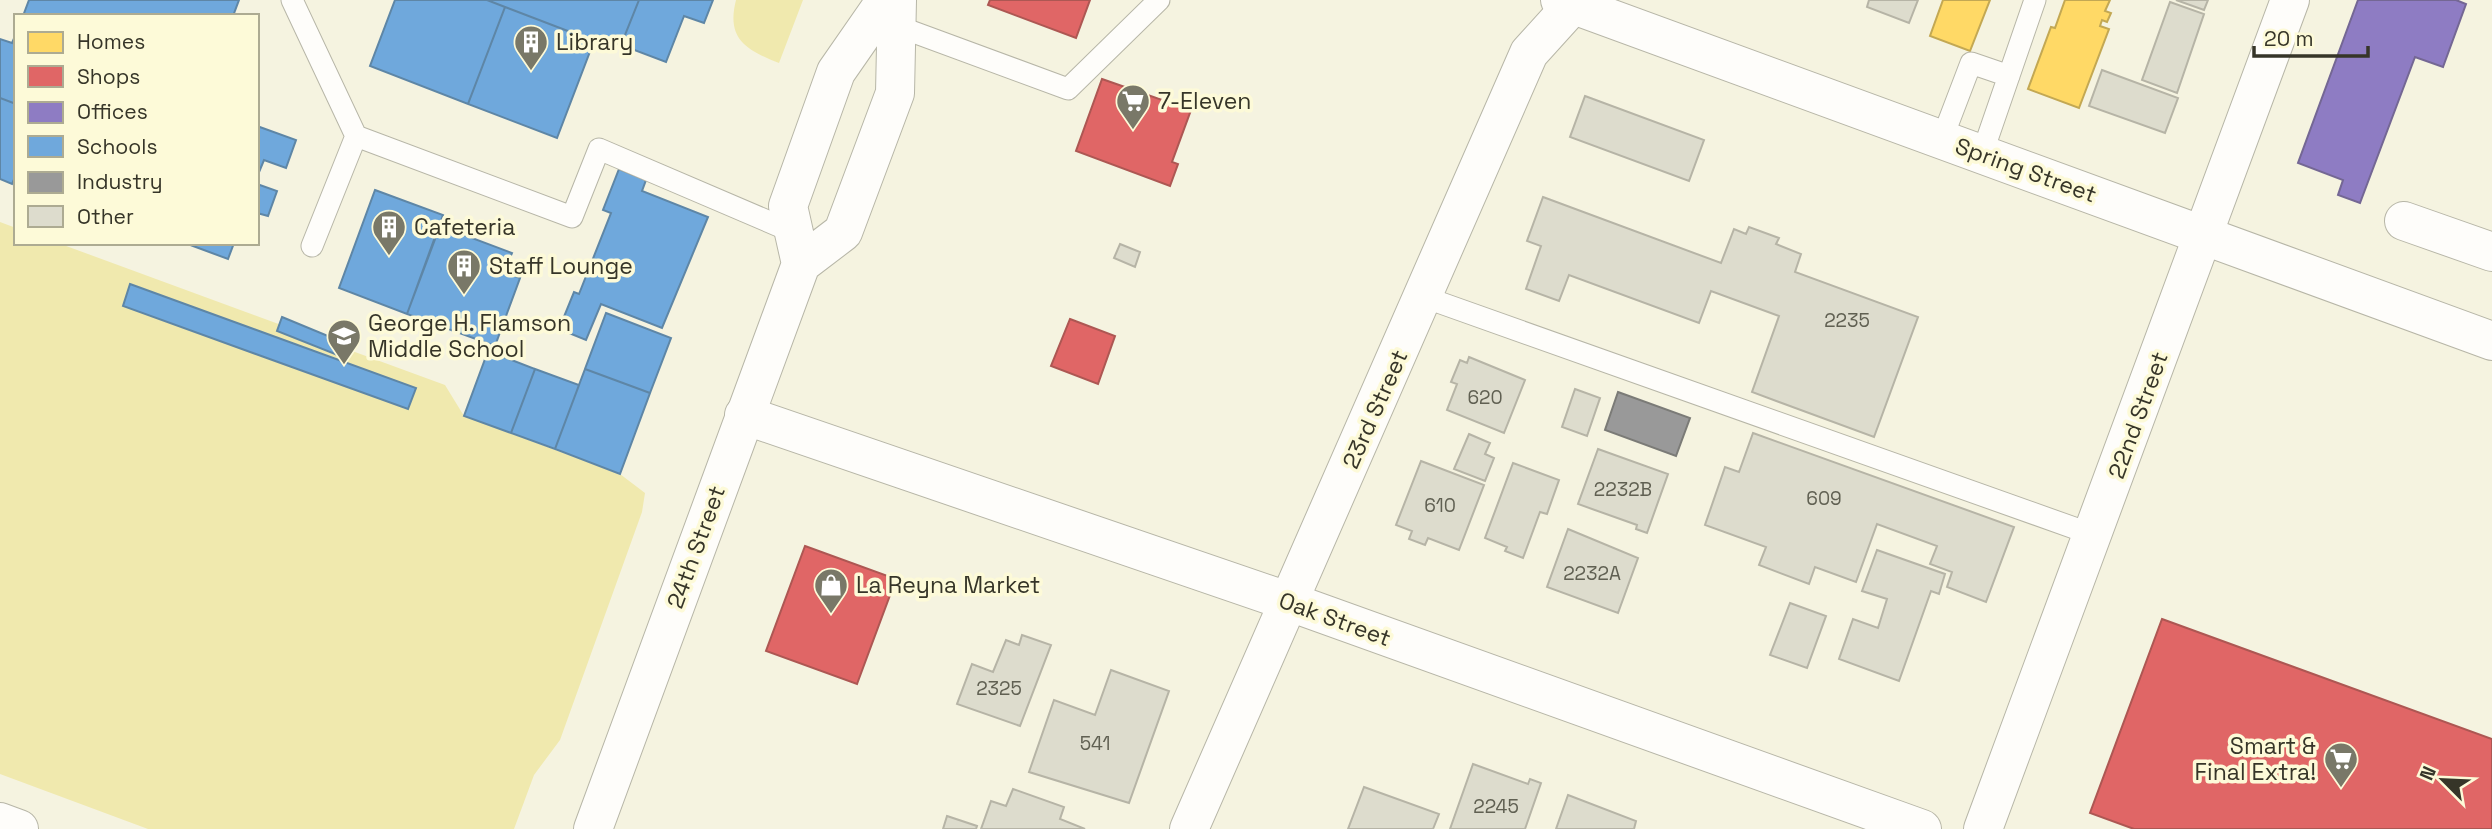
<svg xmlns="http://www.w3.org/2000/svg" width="2492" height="829" font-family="'Space Grotesk',sans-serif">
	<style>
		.green { fill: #f0e9ae }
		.homes { fill: #ffd966; stroke: #c3a853; stroke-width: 2 }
		.shops { fill: #e06666; stroke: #ad5753; stroke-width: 2 }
		.offices { fill: #8e7cc3; stroke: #746794; stroke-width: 2 }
		.schools { fill: #6fa8dc; stroke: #5e86a6; stroke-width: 2 }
		.industry { fill: #999; stroke: #7b7b77; stroke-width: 2 }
		.building { fill: #dddccd; stroke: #b6b4a6; stroke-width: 2 }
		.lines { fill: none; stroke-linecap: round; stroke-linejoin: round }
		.lane-casing { stroke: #b7b6a7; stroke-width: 23 }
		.street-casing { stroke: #b7b6a7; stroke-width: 40 }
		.secondary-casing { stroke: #b7b6a7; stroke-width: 40 }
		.lane { stroke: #fefdfa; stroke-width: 21 }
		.street { stroke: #fefdfa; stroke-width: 38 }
		.secondary { stroke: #fefdfa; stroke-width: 38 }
		.labels { text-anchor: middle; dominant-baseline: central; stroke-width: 7; stroke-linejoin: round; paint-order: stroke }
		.number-label { font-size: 19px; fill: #606052 }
		.poi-label { font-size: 23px; fill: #363528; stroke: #fdfad8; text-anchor: start }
		.street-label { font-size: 23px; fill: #363528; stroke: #fdfad8 }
	</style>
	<rect width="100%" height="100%" fill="#f5f3e0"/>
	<path class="green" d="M736 0H803L779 63C746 50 726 39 736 0Z
		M0 222 16 228V243H58L445 385 464 416 620 474 645 493 642 512 560 740 534 775 514 829H148L0 774Z"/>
	<path class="homes" d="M1943 0H1990L1970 51 1930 36Z
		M2065 0H2110L2105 11 2111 13 2107 22 2102 20 2100 26 2109 29 2079 108 2028 89 2051 27 2055 28Z"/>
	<path class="shops" d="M990 0H1090L1076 38 988 5Z
		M1102 79 1191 110 1172 162 1178 164 1170 186 1076 151Z
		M1070 319 1115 336 1098 384 1051 366Z
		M805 546 896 579 857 684 766 651Z
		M2162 619 2492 739V829H2134L2090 813Z"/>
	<path class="offices" d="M2358 0H2456L2466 4 2443 67 2415 57 2360 203 2338 195 2343 180 2298 163Z"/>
	<path class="schools" d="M29 0H239L233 16H23Z
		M395 0H487L505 7 468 104 370 66Z
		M487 0H639L621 45 597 36 594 41Z
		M639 0H713L704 23 684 16 666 62 621 45Z
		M505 7 594 41 557 138 468 104Z
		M16 34V104L0 98V39L12 43Z
		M0 98 16 104V175L12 184 0 179Z
		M257 126 296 140 286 168 264 160 257 177Z
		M619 169 646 180 642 191 708 217 662 328 601 304 586 340 559 329 574 292 579 294 611 213 603 210Z
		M257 184 277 191 268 216 257 213Z
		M375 190 443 215 407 314 339 288Z
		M440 226 512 253 504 272 520 278 495 346 407 314Z
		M185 243H234L228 259Z
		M130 284 416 388 408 409 123 306Z
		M606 313 671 338 650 393 585 369Z
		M282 317 345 343 340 356 277 331Z
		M488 351 535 369 511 433 464 416Z
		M535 369 579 385 555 449 511 433Z
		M585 369 650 393 620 474 555 449Z"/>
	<path class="industry" d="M1618 392 1690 418 1676 456 1605 430Z"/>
	<path class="building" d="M1869 0H1918L1909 23 1867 7Z
		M2176 0H2208L2204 10Z
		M2170 2 2204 14 2177 93 2142 80Z
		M2102 70 2178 98 2165 133 2089 106Z
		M1585 96 1704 140 1689 181 1570 137Z
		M1543 197 1721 263 1734 229 1746 234 1749 227 1779 238 1776 244 1801 254 1795 272 1918 317 1874 437 1752 392 1779 316 1711 291 1699 323 1569 275 1559 301 1526 289 1541 246 1527 241Z
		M1120 244 1140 252 1135 267 1114 258Z
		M1469 357 1525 380 1504 433 1447 410 1457 384 1451 382 1460 360 1467 363Z
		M1575 389 1600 398 1587 436 1562 427Z
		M1753 433 2014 527 1986 602 1947 587 1952 572 1930 564 1937 546 1877 524 1856 582 1815 567 1809 584 1759 565 1766 547 1705 525 1725 467 1739 472Z
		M1469 434 1490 443 1485 454 1494 458 1485 481 1454 469Z
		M1598 449 1668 474 1647 533 1636 529 1637 525 1578 504Z
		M1421 461 1484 485 1459 550 1428 538 1425 545 1409 539 1412 531 1396 525Z
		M1513 463 1559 480 1547 514 1540 512 1523 558 1505 551 1507 547 1485 538Z
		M1568 529 1638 558 1618 613 1547 587Z
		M1877 550 1945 574 1939 594 1931 591 1899 681 1839 659 1853 619 1878 628 1887 599 1862 591Z
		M1790 603 1826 616 1807 668 1770 655Z
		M1022 635 1051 645 1020 726 957 704 972 664 993 672 1006 640 1019 645Z
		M1111 670 1169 691 1129 803 1029 772 1054 700 1095 715Z
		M1473 764 1528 784 1530 779 1541 783 1525 829H1450Z
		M1364 787 1439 814 1433 829H1348Z
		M1013 789 1064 807 1060 819 1085 829H981L991 801 1006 806Z
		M1568 795 1636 821 1634 829H1556Z
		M947 816 977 826 976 829H943Z"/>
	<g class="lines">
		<g class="lane-casing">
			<path id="lane" d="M292 0 356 136
				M897 26 1068 89 1159 0
				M1942 139 1971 63 2009 76
				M1982 154 2035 0
				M312 246 356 136 572 217 599 149 793 232
				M1424 297 2094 535"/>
		</g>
		<g class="street-casing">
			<path id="street" d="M2404 221 2492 252
				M744 415 1290 602 1922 829
				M1189 829 1529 53 1577 0
				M1983 829 2290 0"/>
		</g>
		<g class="secondary-casing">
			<path id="secondary" d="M1560 0 2492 341
				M801 264 788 206 836 72 886 0
				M0 822 19 829
				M593 829 801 264 843 232 895 93 897 0"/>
		</g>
		<use href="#lane" class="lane"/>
		<use href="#street" class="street"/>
		<use href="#secondary" class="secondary"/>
	</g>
	<defs>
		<g id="building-pin" transform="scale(1.75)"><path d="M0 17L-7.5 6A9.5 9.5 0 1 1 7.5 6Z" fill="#797868" stroke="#fdfad8"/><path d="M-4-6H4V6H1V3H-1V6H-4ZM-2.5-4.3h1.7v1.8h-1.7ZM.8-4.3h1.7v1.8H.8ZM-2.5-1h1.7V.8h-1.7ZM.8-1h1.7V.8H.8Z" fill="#fff"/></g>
		<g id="supermarket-pin" transform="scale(1.75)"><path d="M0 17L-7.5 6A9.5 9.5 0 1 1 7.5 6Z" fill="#797868" stroke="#fdfad8"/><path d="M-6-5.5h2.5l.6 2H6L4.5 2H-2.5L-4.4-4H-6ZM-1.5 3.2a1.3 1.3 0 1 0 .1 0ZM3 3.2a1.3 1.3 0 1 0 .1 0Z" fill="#fff"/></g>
		<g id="school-pin" transform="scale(1.75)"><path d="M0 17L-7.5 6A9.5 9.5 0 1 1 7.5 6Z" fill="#797868" stroke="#fdfad8"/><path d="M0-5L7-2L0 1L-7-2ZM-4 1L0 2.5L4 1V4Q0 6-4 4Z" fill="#fff"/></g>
		<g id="shop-pin" transform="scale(1.75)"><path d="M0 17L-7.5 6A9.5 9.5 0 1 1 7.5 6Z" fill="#797868" stroke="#fdfad8"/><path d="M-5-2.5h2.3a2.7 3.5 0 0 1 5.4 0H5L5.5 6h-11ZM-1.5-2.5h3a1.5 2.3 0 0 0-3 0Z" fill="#fff"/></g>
	</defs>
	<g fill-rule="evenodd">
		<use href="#building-pin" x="531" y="42"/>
		<use href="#supermarket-pin" x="1133" y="101"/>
		<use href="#building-pin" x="389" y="227"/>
		<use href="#building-pin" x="464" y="266"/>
		<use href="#school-pin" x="344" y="336"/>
		<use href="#shop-pin" x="831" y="585"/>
		<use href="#supermarket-pin" x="2341" y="759"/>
	</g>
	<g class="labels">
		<g class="number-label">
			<text x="1847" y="320">2235</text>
			<text x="1485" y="397">620</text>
			<text x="1623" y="489">2232B</text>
			<text x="1824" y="498">609</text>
			<text x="1440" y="505">610</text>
			<text x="1592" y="573">2232A</text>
			<text x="999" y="688">2325</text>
			<text x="1095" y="743">541</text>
			<text x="1496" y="806">2245</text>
		</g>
		<g class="poi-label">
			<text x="556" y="42">Library</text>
			<text x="1158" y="101">7-Eleven</text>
			<text x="414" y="227">Cafeteria</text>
			<text x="489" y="266">Staff Lounge</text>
			<text x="368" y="323">George H. Flamson<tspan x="368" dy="26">Middle School</tspan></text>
			<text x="856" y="585">La Reyna Market</text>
			<text x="2316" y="746" text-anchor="end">Smart &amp;<tspan x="2316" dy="26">Final Extra!</tspan></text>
		</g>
		<g class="street-label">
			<text transform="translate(2026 170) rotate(20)">Spring Street</text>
			<text transform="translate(1375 409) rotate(-66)">23rd Street</text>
			<text transform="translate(2138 415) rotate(-70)">22nd Street</text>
			<text transform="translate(696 547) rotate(-70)">24th Street</text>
			<text transform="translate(1335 619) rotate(20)">Oak Street</text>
		</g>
	</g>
	<rect x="14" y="14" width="245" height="231" fill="#fdfad8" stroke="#adab92" stroke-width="2"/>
	<rect x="28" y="32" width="35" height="21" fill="#ffd966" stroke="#adab92" stroke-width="2"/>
	<text x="77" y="49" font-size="21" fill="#363528">Homes</text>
	<rect x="28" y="66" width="35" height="21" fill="#e06666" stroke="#adab92" stroke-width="2"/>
	<text x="77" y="84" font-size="21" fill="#363528">Shops</text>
	<rect x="28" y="102" width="35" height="21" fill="#8e7cc3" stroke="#adab92" stroke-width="2"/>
	<text x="77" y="119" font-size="21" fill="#363528">Offices</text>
	<rect x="28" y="136" width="35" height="21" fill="#6fa8dc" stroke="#adab92" stroke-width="2"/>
	<text x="77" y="154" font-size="21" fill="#363528">Schools</text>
	<rect x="28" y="172" width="35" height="21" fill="#999999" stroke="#adab92" stroke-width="2"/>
	<text x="77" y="189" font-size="21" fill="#363528">Industry</text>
	<rect x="28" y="206" width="35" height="21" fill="#dddccd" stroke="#adab92" stroke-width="2"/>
	<text x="77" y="224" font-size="21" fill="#363528">Other</text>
	<g transform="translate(2443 780) rotate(294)" stroke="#fdfad8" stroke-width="5" paint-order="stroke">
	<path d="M0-5L12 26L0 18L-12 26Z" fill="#363528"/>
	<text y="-10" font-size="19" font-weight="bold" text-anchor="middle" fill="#363528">N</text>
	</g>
	<path d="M2254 46v10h114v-10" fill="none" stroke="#363528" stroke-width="3.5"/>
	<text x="2264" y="46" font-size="21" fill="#363528" stroke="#fdfad8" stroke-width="5" paint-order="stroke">20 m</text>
</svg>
